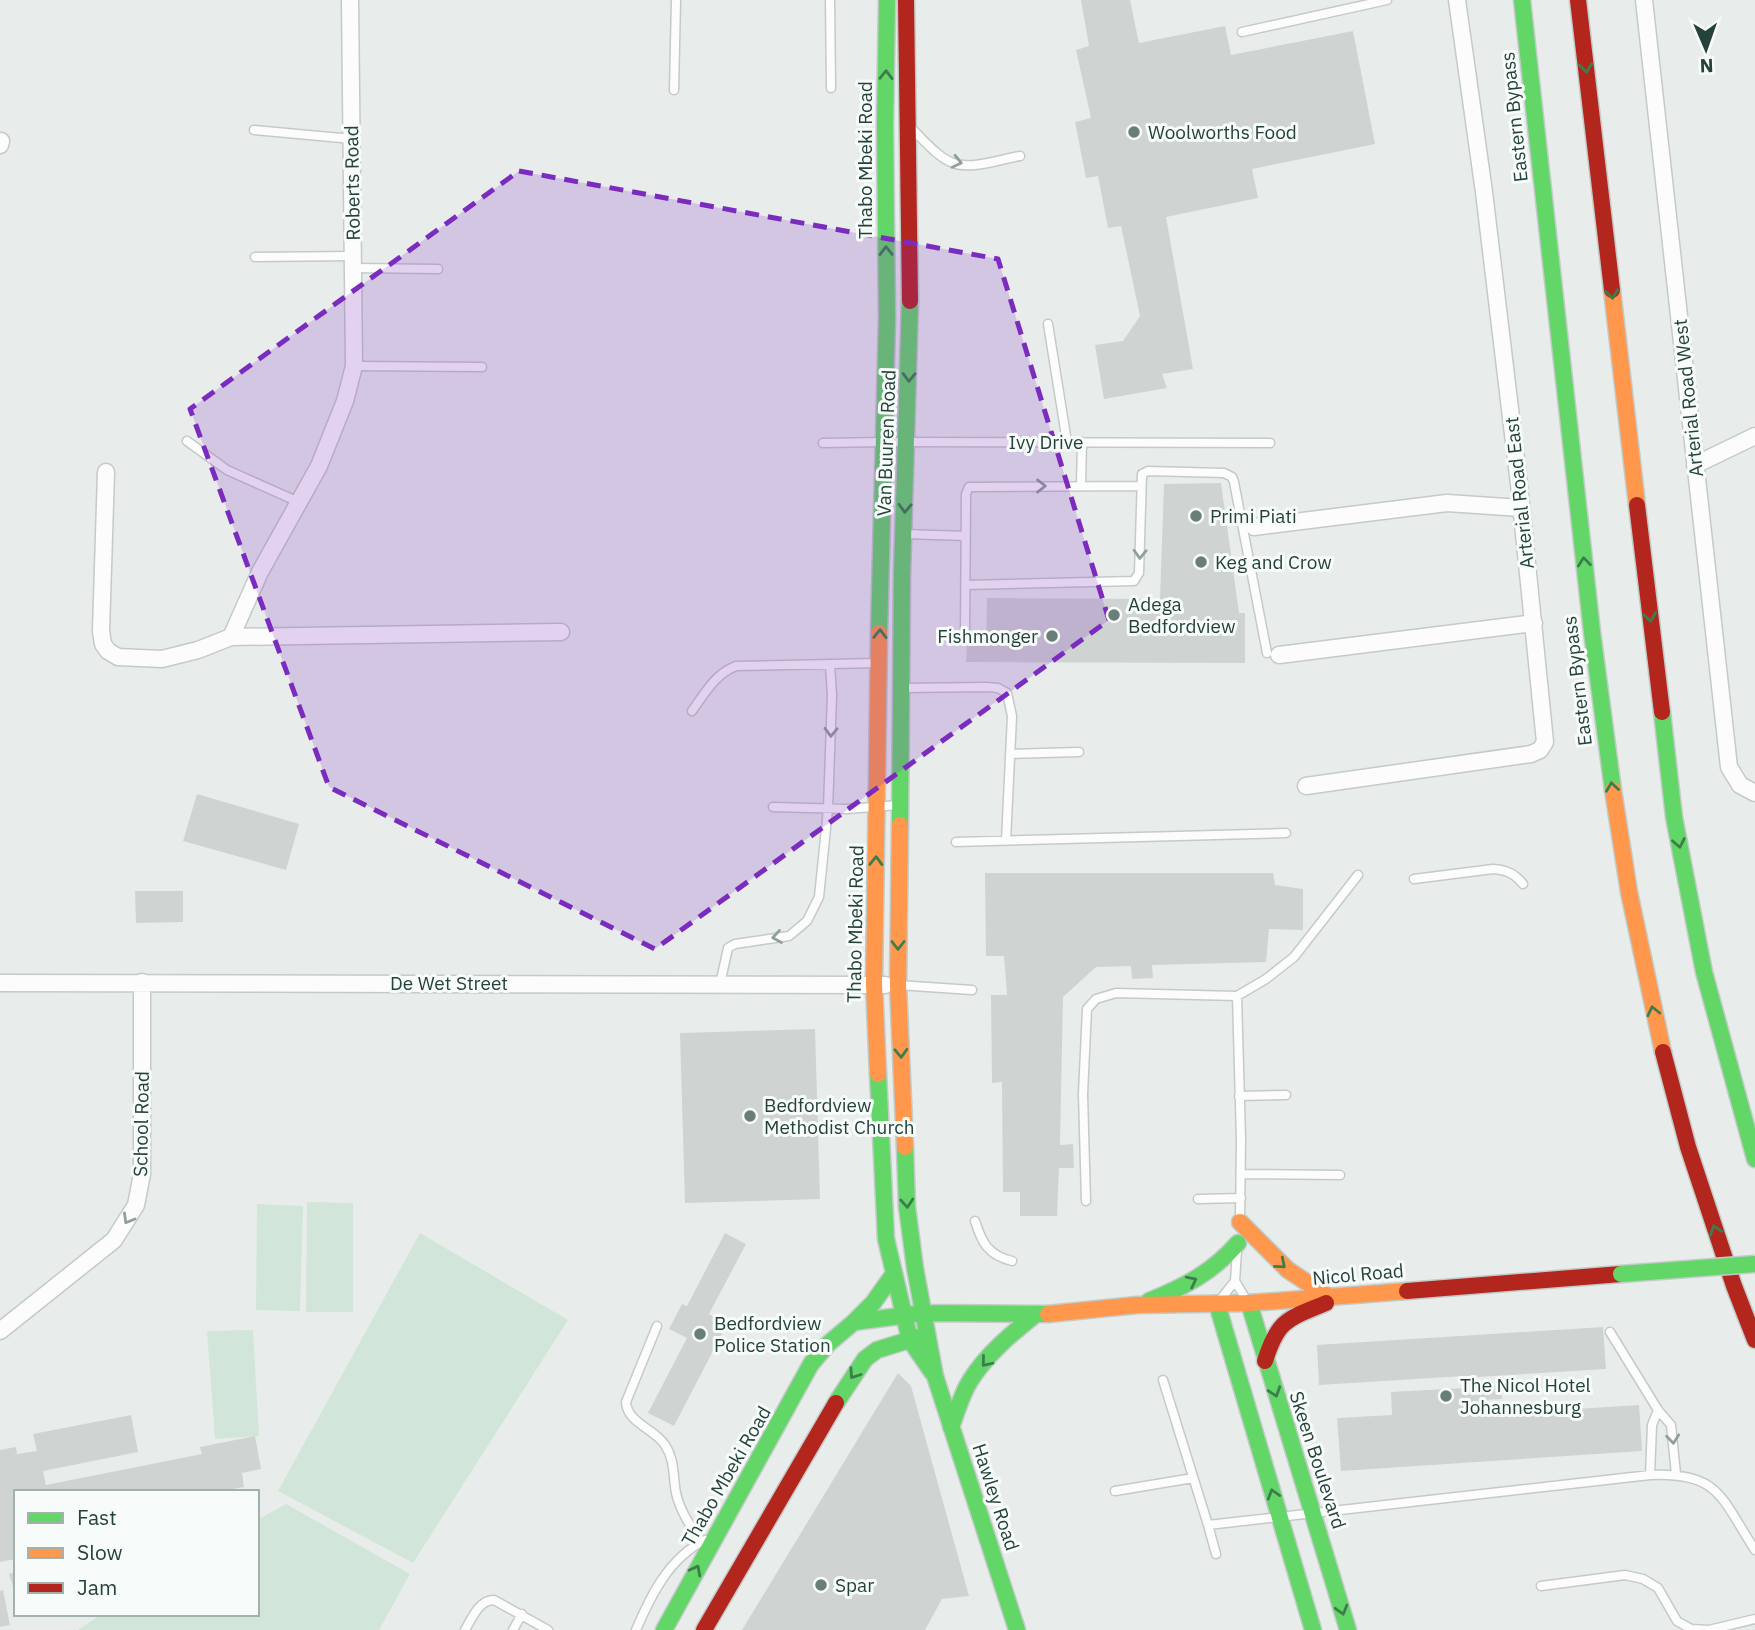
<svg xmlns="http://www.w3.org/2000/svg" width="1755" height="1630" font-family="'IBM Plex Sans',sans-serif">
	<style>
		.green { fill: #d1e6d8 }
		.building { fill: #cfd4d2 }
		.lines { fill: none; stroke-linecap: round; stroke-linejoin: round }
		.lane-casing { stroke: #c5cac8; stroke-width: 11 }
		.street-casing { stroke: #c5cac8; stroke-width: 19 }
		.fast-casing { stroke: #c3cbc8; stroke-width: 19 }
		.slow-casing { stroke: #c3cbc8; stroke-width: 19 }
		.jam-casing { stroke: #c3cbc8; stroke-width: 19 }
		.lane { stroke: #fcfcfc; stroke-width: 8 }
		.street { stroke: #fcfcfc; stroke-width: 16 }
		.fast { stroke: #63d668; stroke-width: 16 }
		.slow { stroke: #ff974d; stroke-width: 16 }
		.jam { stroke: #b3261e; stroke-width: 16 }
		.fast-bridge-casing { stroke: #c3cbc8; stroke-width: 19; stroke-linecap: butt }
		.fast-bridge { stroke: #63d668; stroke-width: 16 }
		.oneway { stroke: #3d7d4c }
		.oneway2 { stroke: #909f9b }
		.marked { fill: #7b2cbf; fill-opacity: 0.2; stroke: #7b2cbf; stroke-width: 5; stroke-dasharray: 14 9; stroke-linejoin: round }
		.poi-dot { fill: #697e78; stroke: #f7fbf9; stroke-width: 2.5 }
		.labels { text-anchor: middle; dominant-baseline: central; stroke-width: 6; stroke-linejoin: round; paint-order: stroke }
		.street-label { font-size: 19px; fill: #24423a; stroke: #f7fbf9 }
		.poi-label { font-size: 19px; fill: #24423a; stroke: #f7fbf9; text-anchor: start }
	</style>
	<rect width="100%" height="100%" fill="#e8edeb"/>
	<path class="green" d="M307 1202 353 1203V1312H306Z
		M257 1204 303 1206 300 1311 256 1310Z
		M420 1233 568 1320 413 1563 278 1491Z
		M253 1330 259 1436 215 1439 207 1331Z
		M286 1504 410 1574 379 1630H78L102 1614H257V1520Z"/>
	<path class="building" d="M1081 0H1130L1139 43 1225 26 1231 55 1353 31 1375 144 1252 169 1258 198 1166 217 1193 369 1162 374 1167 388 1104 399 1095 345 1123 341 1140 316 1121 226 1108 228 1098 176 1086 178 1075 122 1091 118 1076 50 1089 46Z
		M1221 483 1239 613H1245V663L966 662 967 643H986L987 598 1160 599 1164 484Z
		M197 794 299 824 286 870 183 841Z
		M985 873H1273L1275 885 1303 889V930L1269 929 1266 962 1152 965 1153 978 1132 979 1131 966 1096 967 1063 997 1060 1145 1073 1144 1074 1168H1059L1057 1216H1020V1192H1003L1002 1082 992 1083 991 995H1007L1004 956H986Z
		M135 891H183V922L136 923Z
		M815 1029 820 1199 685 1203 680 1033Z
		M725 1233 746 1244 709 1314 727 1324 674 1426 648 1413 687 1338 669 1329 682 1304 687 1306Z
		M1603 1327 1606 1369 1477 1377 1478 1386 1501 1385 1502 1399 1481 1400 1482 1415 1639 1405 1642 1451 1341 1471 1337 1418 1392 1415 1391 1392 1464 1388V1376L1319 1385 1317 1345Z
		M898 1373 911 1386 969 1596 942 1599 925 1630H742Z
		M131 1415 138 1452 43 1471 46 1485 202 1454 200 1447 255 1436 261 1469 242 1473 244 1487 216 1492H16V1559L0 1562V1450L16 1447 17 1454 37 1451 33 1434Z
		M16 1572V1593H15L9 1574Z
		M3 1590 10 1625 0 1627V1591Z"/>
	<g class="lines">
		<g class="lane-casing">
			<path id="lane" d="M830 0 831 88
				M1242 32 1387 0
				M674 90 676 0
				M911 128C923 139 937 157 953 163 972 170 1001 159 1020 156
				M254 130 352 139
				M255 257 353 256
				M353 268 438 269
				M1048 324 1067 442
				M354 366 482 367
				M187 441 227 470 301 503
				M823 443 885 442 1270 443
				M1081 486 1082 442
				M904 534 966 536
				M966 585 1134 581 1139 573 1142 474 1148 471 1224 473 1232 477 1234 482 1267 653
				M965 635 966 494 969 487 1141 486
				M901 688 987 687 998 688 1007 693 1012 716 1006 841
				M692 711C705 693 715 674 736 666L878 663
				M1010 754 1079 752
				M773 807 847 809 899 805
				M956 842 1286 833
				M1414 879 1493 869C1507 870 1515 874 1523 884
				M720 984 728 948 735 944 789 936 807 921 819 897 828 809 832 695 830 664
				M898 985 972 990
				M1237 996 1266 979 1294 957 1358 875
				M1239 1096 1286 1095
				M1242 1174 1340 1175
				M1198 1199 1241 1198
				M1086 1201 1083 1094 1087 1009 1096 999 1116 993 1237 996 1241 1139 1240 1220
				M975 1221C982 1243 988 1255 1012 1261
				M1237 1251 1235 1281 1247 1301
				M1220 1300 1235 1281
				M657 1326 626 1402C627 1423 655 1429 665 1445 675 1460 673 1477 676 1493 680 1511 691 1527 701 1542
				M1610 1332 1658 1410 1671 1425 1676 1474
				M1163 1380 1208 1525 1650 1475C1720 1472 1721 1498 1755 1550
				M1650 1475 1652 1425 1658 1410
				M1115 1491 1193 1478
				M1208 1525 1216 1554
				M1541 1586 1625 1575 1643 1579 1658 1588 1677 1621 1691 1629 1709 1630 1755 1619
				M465 1630C472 1618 479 1600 494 1600L548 1630
				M513 1630 522 1614
				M636 1630C651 1595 669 1558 705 1540"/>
		</g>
		<g class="street-casing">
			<path id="street" d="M1644 0 1729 767 1740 785 1755 793
				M0 145 1 141
				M1695 465 1755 436
				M106 472 101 631 103 644 108 651 118 657 162 659 198 650 231 637 561 632
				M1254 527 1447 503 1521 508
				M231 637 260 572 319 466 345 401 354 366 350 0
				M1279 655 1534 623
				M1306 786 1531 754 1540 750 1545 742 1519 484 1484 192 1457 0
				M0 983 885 985
				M0 1331 114 1240 136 1205 142 1174V982"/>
		</g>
		<g class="fast-casing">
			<path id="fast" d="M1522 0 1592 632 1613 790
				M879 633 887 319 885 125 887 0
				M1662 712 1674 817 1704 972 1755 1159
				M900 825 902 574 910 301
				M878 1074 886 1239 910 1340 932 1372
				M905 1147 907 1207 915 1268 935 1376 1017 1630
				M1149 1301C1184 1287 1213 1272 1238 1243
				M1249 1303 1348 1630
				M1217 1304 1313 1630
				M854 1322 873 1303 893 1275
				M836 1403 865 1359 877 1350 922 1336
				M951 1427C957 1412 961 1395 970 1381 986 1355 1011 1334 1035 1315
				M664 1630 811 1364 828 1344 854 1322 923 1313 1048 1314"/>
		</g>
		<g class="slow-casing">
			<path id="slow" d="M1612 290 1637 505
				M1613 790 1629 892 1663 1052
				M900 825 898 985 905 1147
				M878 1074 874 984 879 633
				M1240 1222 1288 1270 1329 1297
				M1048 1314 1137 1305 1249 1303 1407 1291"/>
		</g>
		<g class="jam-casing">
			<path id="jam" d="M906 0 910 301
				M1578 0 1612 290
				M1637 505 1662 712
				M1663 1052 1688 1147 1734 1286 1755 1340
				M1407 1291 1621 1274
				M1265 1361C1278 1319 1288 1319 1326 1303
				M704 1630 836 1403"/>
		</g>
		<use href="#lane" class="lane"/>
		<use href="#street" class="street"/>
		<use href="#fast" class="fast"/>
		<use href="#slow" class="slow"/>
		<use href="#jam" class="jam"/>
		<g class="fast-bridge-casing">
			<path id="fast-bridge" d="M1621 1274 1755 1264"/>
		</g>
		<use href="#fast-bridge" class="fast-bridge"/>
	</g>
	<defs><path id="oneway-chevron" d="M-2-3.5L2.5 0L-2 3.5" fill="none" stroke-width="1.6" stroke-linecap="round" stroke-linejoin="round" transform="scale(1.75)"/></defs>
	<g class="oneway">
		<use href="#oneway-chevron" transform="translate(1586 68) rotate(83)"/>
		<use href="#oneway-chevron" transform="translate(886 75) rotate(-89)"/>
		<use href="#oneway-chevron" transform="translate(886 251) rotate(-91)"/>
		<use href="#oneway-chevron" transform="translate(1612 294) rotate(83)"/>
		<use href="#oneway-chevron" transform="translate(909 377) rotate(91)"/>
		<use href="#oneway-chevron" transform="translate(905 508) rotate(92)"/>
		<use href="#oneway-chevron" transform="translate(1584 562) rotate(-96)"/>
		<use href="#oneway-chevron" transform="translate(1650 617) rotate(83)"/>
		<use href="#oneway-chevron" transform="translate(880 634) rotate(-89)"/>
		<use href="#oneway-chevron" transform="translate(1612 787) rotate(-98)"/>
		<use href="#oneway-chevron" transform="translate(1679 843) rotate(79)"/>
		<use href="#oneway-chevron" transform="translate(876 861) rotate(-89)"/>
		<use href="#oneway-chevron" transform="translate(898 945) rotate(90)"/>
		<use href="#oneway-chevron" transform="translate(1653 1011) rotate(-103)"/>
		<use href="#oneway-chevron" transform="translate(901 1053) rotate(88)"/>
		<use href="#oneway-chevron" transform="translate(907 1203) rotate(86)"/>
		<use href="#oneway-chevron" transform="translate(1715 1230) rotate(-109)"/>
		<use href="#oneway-chevron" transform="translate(1281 1264) rotate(40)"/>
		<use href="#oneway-chevron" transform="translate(1192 1281) rotate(-27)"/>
		<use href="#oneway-chevron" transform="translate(986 1362) rotate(130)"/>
		<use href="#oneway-chevron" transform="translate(854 1374) rotate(124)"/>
		<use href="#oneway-chevron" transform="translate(1275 1392) rotate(72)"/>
		<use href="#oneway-chevron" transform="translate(1273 1494) rotate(-107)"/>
		<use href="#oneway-chevron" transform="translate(696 1570) rotate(-62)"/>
		<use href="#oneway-chevron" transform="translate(1342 1610) rotate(74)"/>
	</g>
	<g class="oneway2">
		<use href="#oneway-chevron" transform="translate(957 162) rotate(13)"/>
		<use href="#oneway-chevron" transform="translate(1041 486)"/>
		<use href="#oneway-chevron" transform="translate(1140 554) rotate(92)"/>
		<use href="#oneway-chevron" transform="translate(831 732) rotate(92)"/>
		<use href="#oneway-chevron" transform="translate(777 937) rotate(171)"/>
		<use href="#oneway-chevron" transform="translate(128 1219) rotate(120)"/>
		<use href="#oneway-chevron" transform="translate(1673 1439) rotate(84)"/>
	</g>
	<path class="marked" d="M519 171 998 259 1109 620 655 949 329 787 190 409Z"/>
	<g class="poi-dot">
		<circle cx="1134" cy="132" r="7"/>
		<circle cx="1196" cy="516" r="7"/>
		<circle cx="1201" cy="562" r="7"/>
		<circle cx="1114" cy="615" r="7"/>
		<circle cx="1052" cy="636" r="7"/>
		<circle cx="750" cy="1116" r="7"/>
		<circle cx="700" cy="1334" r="7"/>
		<circle cx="1446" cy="1396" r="7"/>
		<circle cx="821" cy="1585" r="7"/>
	</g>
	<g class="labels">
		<g class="street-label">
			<text transform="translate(1514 117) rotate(-96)">Eastern Bypass</text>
			<text transform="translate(865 160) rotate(-90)">Thabo Mbeki Road</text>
			<text transform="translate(352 183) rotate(-91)">Roberts Road</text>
			<text transform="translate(1688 398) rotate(-96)">Arterial Road West</text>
			<text x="1046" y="442">Ivy Drive</text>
			<text transform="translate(886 443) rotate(-88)">Van Buuren Road</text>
			<text transform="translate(1519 493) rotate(-96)">Arterial Road East</text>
			<text transform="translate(1577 681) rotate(-97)">Eastern Bypass</text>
			<text transform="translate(855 924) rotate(-89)">Thabo Mbeki Road</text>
			<text x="449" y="983">De Wet Street</text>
			<text transform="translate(141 1124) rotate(-89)">School Road</text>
			<text transform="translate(1358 1274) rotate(-5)">Nicol Road</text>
			<text transform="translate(1318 1460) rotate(72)">Skeen Boulevard</text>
			<text transform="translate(726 1476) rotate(-60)">Thabo Mbeki Road</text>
			<text transform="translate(996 1497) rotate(72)">Hawley Road</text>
		</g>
		<g class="poi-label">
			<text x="1148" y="132">Woolworths Food</text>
			<text x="1210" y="516">Primi Piati</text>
			<text x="1215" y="562">Keg and Crow</text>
			<text x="1128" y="604">Adega<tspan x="1128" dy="22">Bedfordview</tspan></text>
			<text x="1038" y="636" text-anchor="end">Fishmonger</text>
			<text x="764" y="1105">Bedfordview<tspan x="764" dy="22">Methodist Church</tspan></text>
			<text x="714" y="1323">Bedfordview<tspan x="714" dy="22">Police Station</tspan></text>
			<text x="1460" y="1385">The Nicol Hotel<tspan x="1460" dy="22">Johannesburg</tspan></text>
			<text x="835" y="1585">Spar</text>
		</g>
	</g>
	<rect x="14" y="1490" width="245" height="126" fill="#f7fbf9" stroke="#a3b1ad" stroke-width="2"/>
	<rect x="28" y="1513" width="35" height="10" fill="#63d668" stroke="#a3b1ad" stroke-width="2"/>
	<text x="77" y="1525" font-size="21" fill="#24423a">Fast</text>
	<rect x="28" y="1548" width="35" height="10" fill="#ff974d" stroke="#a3b1ad" stroke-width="2"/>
	<text x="77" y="1560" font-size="21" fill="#24423a">Slow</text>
	<rect x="28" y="1583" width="35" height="10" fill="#b3261e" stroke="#a3b1ad" stroke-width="2"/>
	<text x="77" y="1595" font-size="21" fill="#24423a">Jam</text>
	<g transform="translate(1706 49) rotate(178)" stroke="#f7fbf9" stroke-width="5" paint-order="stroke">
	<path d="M0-5L12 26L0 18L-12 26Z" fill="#24423a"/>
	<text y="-10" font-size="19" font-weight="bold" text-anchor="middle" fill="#24423a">N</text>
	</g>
</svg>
